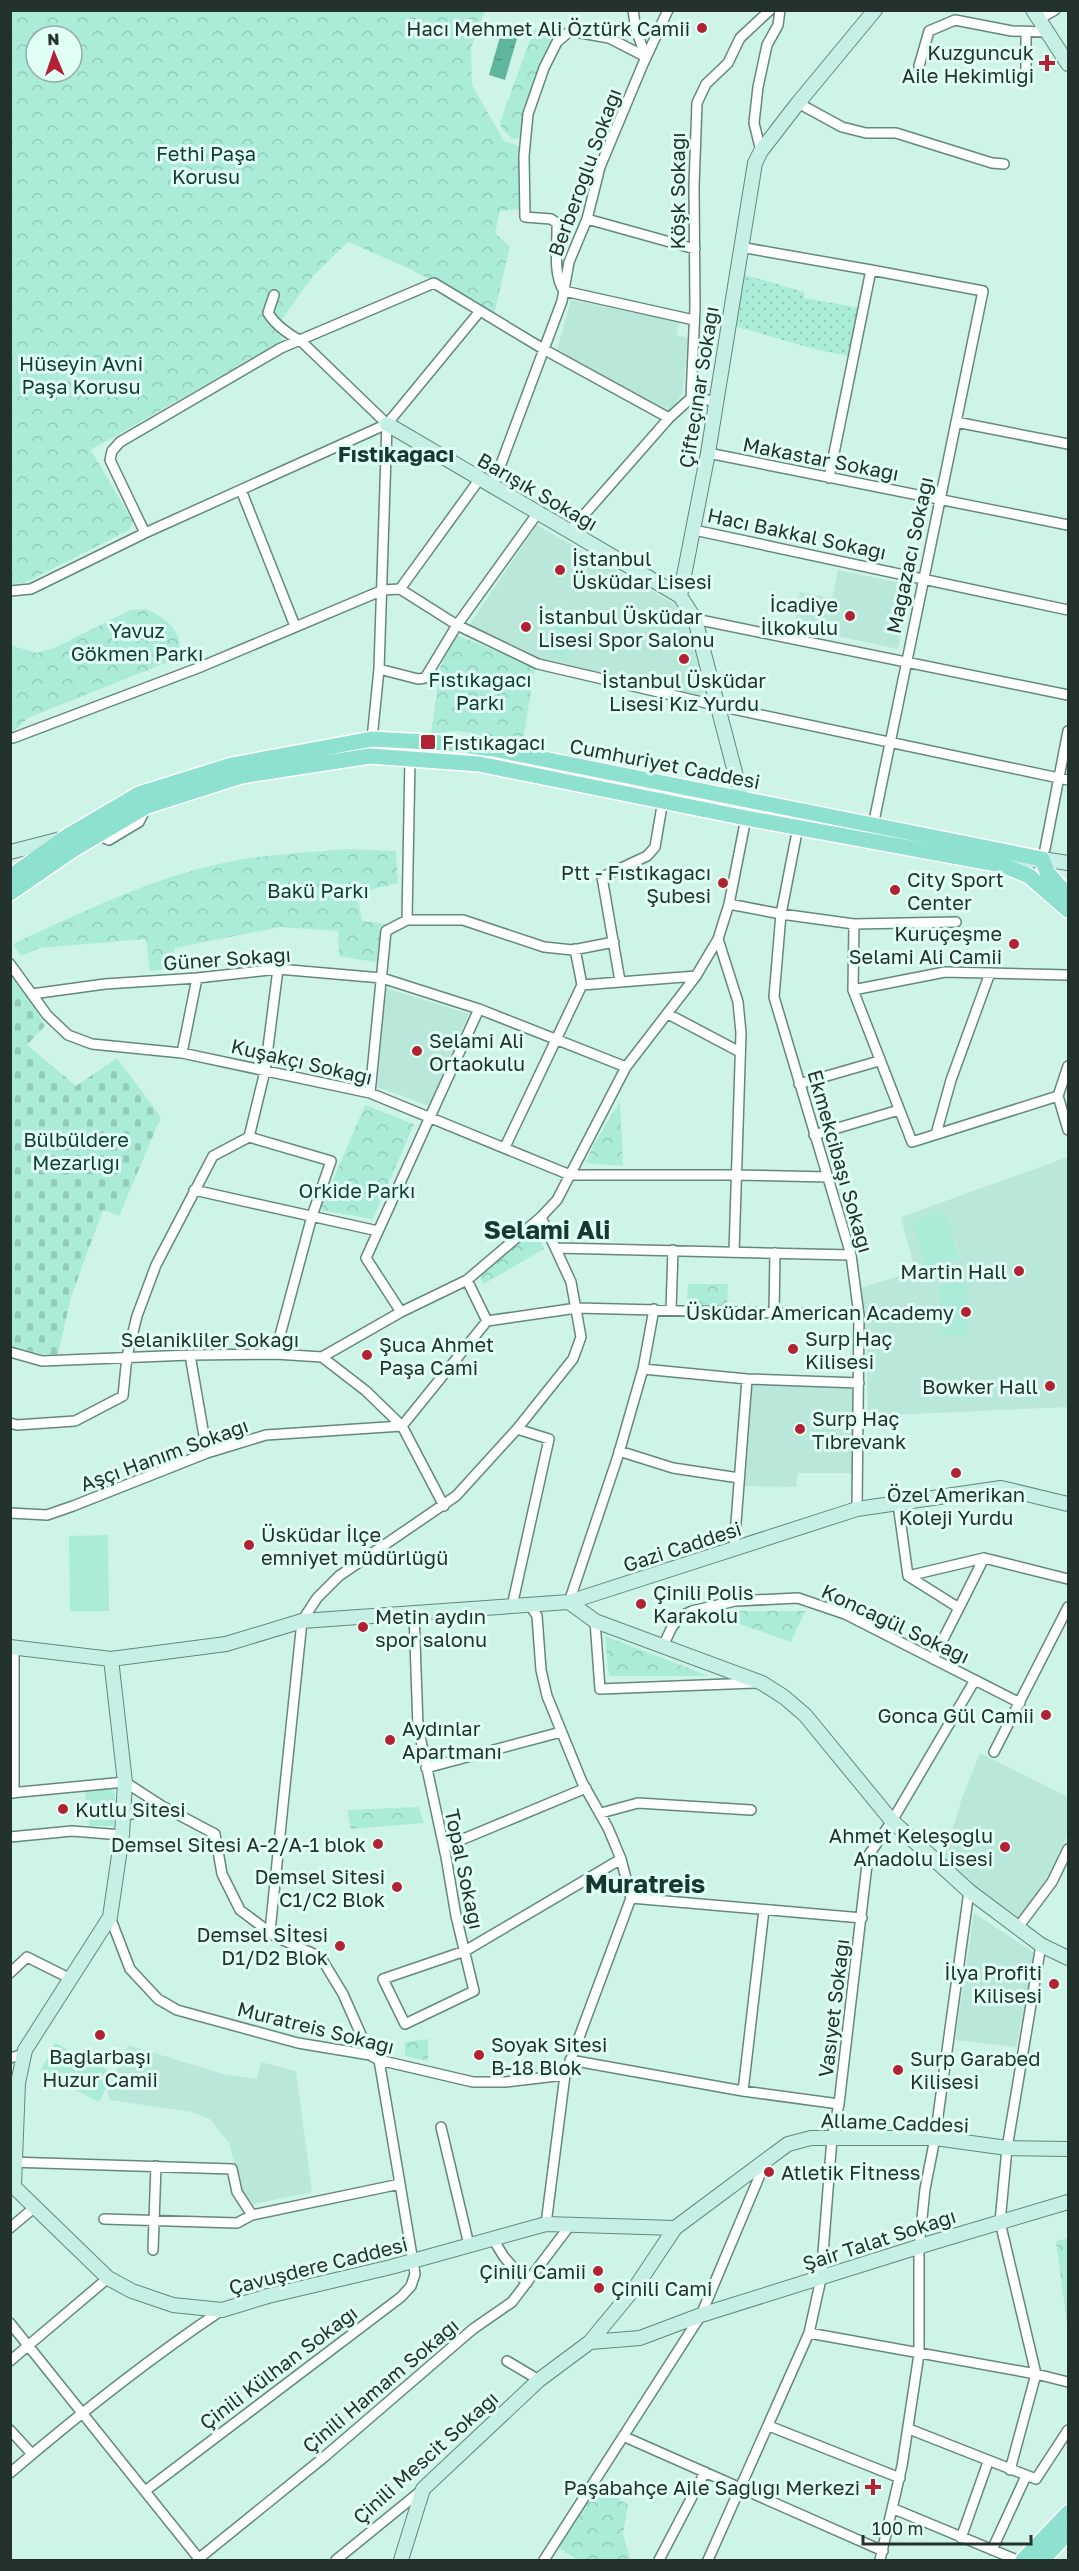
<svg xmlns="http://www.w3.org/2000/svg" width="1079" height="2571" font-family="'Golos Text',sans-serif">
	<style>
		.built { fill: #b9e7d9 }
		.forest { fill: url(#forest-crowns); fill-rule: evenodd }
		.cemetery { fill: url(#cemetery-stones) }
		.garden { fill: url(#garden-dots) }
		.pitch { fill: #abecd8 }
		.water { fill: url(#water-ripples) }
		.lines { fill: none; stroke-linecap: round; stroke-linejoin: round }
		.street-casing { stroke: #64887d; stroke-width: 12 }
		.secondary-casing { stroke: #64887d; stroke-width: 16 }
		.primary-casing { stroke: #fff; stroke-width: 18 }
		.street { stroke: #fff; stroke-width: 9 }
		.secondary { stroke: #c6f0e6; stroke-width: 14 }
		.primary { stroke: #8ee1ce; stroke-width: 15 }
		.poi-dot { fill: #b32134; stroke: #e0fff5; stroke-width: 2 }
		.labels { text-anchor: middle; dominant-baseline: central; stroke-width: 6; stroke-linejoin: round; paint-order: stroke }
		.poi-label { font-size: 20px; fill: #23322d; stroke: #e0fff5; text-anchor: start }
		.park-label { font-size: 20px; fill: #123b31; stroke: #e0fff5 }
		.street-label { font-size: 20px; fill: #23322d; stroke: #e0fff5 }
		.quarter-label { font-size: 22px; font-weight: bold; fill: #173830; stroke: #e0fff5 }
		.district-label { font-size: 26px; font-weight: bold; fill: #173830; stroke: #e0fff5 }
	</style>
	<defs>
		<pattern id="forest-crowns" width="20" height="18" patternUnits="userSpaceOnUse" patternTransform="scale(1.5)"><rect width="20" height="18" fill="#abecd8"/><path d="M2 6a3 3 0 1 1 6 0M12 15a3 3 0 1 1 6 0" fill="none" stroke="#93cbba"/></pattern>
		<pattern id="cemetery-stones" width="16" height="16" patternUnits="userSpaceOnUse" patternTransform="scale(1.5)"><rect width="16" height="16" fill="#abecd8"/><path d="M2 7V4a2 2 0 0 1 4 0v3zM10 15v-3a2 2 0 0 1 4 0v3z" fill="#93cbba"/></pattern>
		<pattern id="garden-dots" width="8" height="8" patternUnits="userSpaceOnUse" patternTransform="scale(1.5)"><rect width="8" height="8" fill="#abecd8"/><path d="M2 2h.1M6 6h.1" fill="none" stroke="#93cbba" stroke-width="1.8" stroke-linecap="round"/></pattern>
		<pattern id="water-ripples" width="26" height="14" patternUnits="userSpaceOnUse" patternTransform="scale(1.5)"><rect width="26" height="14" fill="#5fb69f"/><path d="M2 4q2-2 4 0t4 0M15 11q2-2 4 0t4 0" fill="none" stroke="#4e9582"/></pattern>
	</defs>
	<rect width="100%" height="100%" fill="#cdf4e7"/>
	<path class="built" d="M571 300 680 322 676 335 688 338 683 392 670 413 556 354Z
		M537 525 692 614 709 700 542 662 467 628Z
		M838 570 910 585 898 649 794 627 800 592 832 598Z
		M386 988 469 1014 429 1106 377 1087Z
		M1068 1157V1407L868 1416 866 1337 861 1288 915 1271 901 1217Z
		M750 1383 854 1386 852 1473H798L796 1487 743 1486Z
		M980 1753 1068 1797V1833L1049 1881 1019 1921 943 1862 961 1801Z
		M974 1913 1036 1954 1016 2047 955 2040Z
		M128 2045 223 2074 257 2079 261 2062 296 2071 312 2192 253 2204 242 2191 229 2143 210 2119 192 2112 110 2100 107 2091Z"/>
	<path class="forest" d="M10 11H485L471 48 472 85 504 141 520 146 519 209 500 211 495 233 510 247 494 314 408 268 348 242 313 276 275 329 283 340 91 450 133 522 129 530 24 583 10 584ZM36 36H72V72H36Z
		M545 27 552 33 553 38 523 118 521 138 512 139 502 129 500 122 533 32 537 28Z
		M145 609C165 616 187 634 178 658L28 718 11 734V643L13 646 37 653 54 648 131 610Z
		M454 634 535 667 522 746 471 733 455 731 431 734 440 668Z
		M347 849 396 851 398 883 357 893 362 921 388 924 380 963 339 956 338 931 280 927 175 948 170 969 150 971 146 939 40 948 21 956 13 944C78 914 149 879 219 864 261 854 305 853 347 849Z
		M620 1101 623 1166 586 1163 593 1146Z
		M365 1105 414 1124 373 1219 320 1210Z
		M534 1227 544 1249 484 1284 478 1274Z
		M688 1284H728L727 1306 687 1305Z
		M740 1611H805L791 1642 720 1617Z
		M605 1636 709 1676H609Z
		M111 1789 115 1793 114 1826H89L85 1791Z
		M419 1807 424 1823 351 1829 347 1810Z
		M428 2039V2061L405 2056V2042Z
		M1068 2238V2331L1056 2241Z
		M596 2484 628 2505 623 2534 630 2558 634 2560H578L557 2547Z"/>
	<path class="cemetery" d="M10 967 45 1026 27 1045 76 1086 117 1058 161 1117 119 1216 103 1210 71 1297 58 1354H42L11 1346Z"/>
	<path class="garden" d="M742 274 804 292V298L860 308 849 356 818 350 734 326Z"/>
	<path class="pitch" d="M433 238 445 243 434 271 422 267Z
		M563 611 585 621 566 661 544 650Z
		M944 1210 959 1258 926 1268 912 1220Z
		M966 1283 969 1335 943 1336 940 1284Z
		M108 1535 109 1611H70L69 1536Z
		M55 2043 114 2073 99 2102 40 2072Z"/>
	<path class="water" d="M502 30 518 35 505 80 489 75Z"/>
	<g class="lines">
		<g class="street-casing">
			<path id="street" d="M633 10 636 30 646 57
				M1039 19 1055 10
				M1026 32V75
				M919 66 929 31 955 20 1012 31 1047 32
				M798 103 842 127 866 133H896L992 163 1004 164
				M761 151 754 123 758 87 767 45 778 25 780 10
				M587 219 695 249
				M740 247 871 270
				M564 291C552 274 558 243 557 223L551 219 525 217 524 156 528 114 544 68 557 42 570 31 609 38 646 57
				M564 291 694 320
				M274 295 268 313C276 326 288 334 301 341L387 424
				M691 398 695 308 694 186 697 103 706 84 728 63 740 38 770 10
				M956 422 1068 444
				M708 453 1068 525
				M829 478 871 270 983 291 873 826
				M492 488 562 301 569 262 587 219 600 167 643 64 668 10
				M241 490 295 626
				M694 530 1068 610
				M569 532 669 418 691 398 715 401
				M145 533 387 424 480 311
				M400 589 479 480
				M10 591 31 589 145 533 110 460 112 451 120 442 281 348 434 283 545 350 669 418
				M695 619 1068 695
				M379 669 418 679 425 678 457 625 537 514
				M13 738 198 668 383 590 400 589 457 625 538 664 719 706 1068 780
				M372 739 379 669 387 424
				M798 827 781 914 774 997 851 1255 859 1315 857 1509
				M97 835 109 840 139 822 146 808
				M1045 849 1068 731
				M729 904 781 914 854 924 956 922
				M407 920 410 758
				M854 924 853 990 912 1142 1058 1096 1068 1066
				M718 939 738 1002 741 1033 734 1252
				M575 949 582 985
				M10 964 47 1015 68 1035 92 1044 182 1053 370 1093 570 1175H735L828 1177
				M620 981 602 877 647 856 655 847 663 800
				M853 990 945 972 1068 975
				M32 994 105 984 197 978 278 969 382 978 479 1009 626 1067
				M668 1014 740 1052
				M182 1053 197 978
				M799 1084 879 1061
				M370 1093 386 931 407 920H463L544 947 573 950 614 942
				M1058 1096 1068 1130
				M936 1134 951 1080 990 973
				M814 1135 899 1110
				M249 1137 331 1161 312 1216 275 1354
				M505 1147 582 985 696 976
				M194 1190 378 1231
				M557 1248 851 1255
				M671 1310 673 1250
				M401 1312 366 1258 479 1009
				M774 1313 775 1253
				M487 1321 577 1308 859 1315
				M10 1352 42 1361 190 1355 275 1354 322 1357 366 1391 402 1426 444 1506
				M190 1355 207 1453
				M322 1357 401 1312 467 1280 541 1217 557 1200 626 1067 696 976 718 939 729 904 746 818 742 799
				M643 1369 747 1379 859 1383
				M10 1423 17 1425 75 1421 123 1396 127 1356 137 1316 156 1265 213 1156 249 1137 265 1071 278 969
				M619 1451 673 1468 739 1478
				M898 1504 908 1576 959 1608 933 1659
				M10 1513 47 1515 73 1506 207 1453 266 1435 402 1426 487 1321 467 1280
				M734 1549 747 1379
				M908 1576 984 1558 1068 1579
				M569 1602 618 1456 643 1369 654 1309
				M530 1605 537 1616 541 1670 547 1696 582 1782 608 1828 621 1859 631 1898 565 2075 546 2224
				M512 1606 549 1439 517 1429
				M959 1608 984 1558
				M414 1613 418 1727 446 1857 456 1916 474 1991 405 2024 383 1979 465 1951 621 1859
				M595 1621 600 1689 754 1683
				M663 1646 672 1627 681 1616 692 1611 735 1601 798 1598 845 1614 1020 1703
				M14 1647V1793
				M994 1752 1068 1607
				M426 1768 561 1732
				M10 1793 125 1782 162 1806 215 1834 222 1874 240 1910 276 1937 314 1954 323 1961 343 1994 370 2055
				M601 1813 638 1803 751 1810
				M124 1816 162 1806
				M10 1837 72 1831 122 1835
				M444 1847 586 1788
				M631 1898 862 1918
				M110 1917 130 1969 158 1999 177 2010 298 2043 370 2055 379 2060 473 2082H505L565 2075
				M1019 1926 1052 1882 1068 1849
				M270 1931 302 1621 317 1598 339 1576 456 1496 517 1429 573 1359 581 1337 571 1282 541 1217
				M10 1973 27 1957 71 1979
				M10 2058 24 2054
				M379 2060 400 2184
				M570 2060 743 2091 839 2104
				M743 2091 764 1910
				M441 2127 469 2245
				M10 2162 232 2169 237 2192 252 2215
				M104 2219 237 2223 252 2215 400 2184 415 2274 411 2286 401 2297 145 2491
				M10 2228 35 2207
				M493 2239 504 2257 527 2283
				M153 2250 156 2166
				M10 2323 200 2560
				M809 2333 1036 2374 1068 2382
				M10 2361 108 2278
				M507 2361 539 2380
				M769 2426 900 2478
				M909 2429 1036 2479 1068 2430
				M10 2430 32 2454
				M625 2437 883 2551
				M1010 2470 1036 2374 1000 2222 1007 2148 1041 1945
				M10 2473C78 2415 147 2360 222 2310
				M894 2509 1017 2560
				M961 2538 988 2462
				M992 2550 1026 2476
				M197 2560 323 2458 473 2329 512 2302 571 2224
				M336 2560 422 2490
				M544 2560 701 2315 765 2163
				M659 2560 705 2472
				M708 2560 809 2333 821 2279 832 2138 839 2104 868 1856 892 1821 975 1680
				M880 2560 902 2466 919 2354V2247L925 2189 935 2138 969 1891"/>
		</g>
		<g class="secondary-casing">
			<path id="secondary" d="M1033 10 1068 64
				M387 424 680 596 695 619 742 799
				M680 596 708 453 755 163 761 151 798 103 875 10
				M10 852 61 839
				M1002 865 1042 859 1068 863
				M569 1602 595 1621 762 1683 784 1697 805 1715 892 1821 969 1891 1041 1945 1068 1958
				M10 1647 111 1659 226 1644 302 1621 569 1602 857 1509 1001 1488 1068 1504
				M10 2183 108 2278 132 2291 173 2305 222 2310 268 2296 391 2267 546 2224 675 2228
				M14 2185 18 2083 25 2050 110 1917 122 1835 125 1782 111 1659
				M590 2342 640 2338 701 2315 934 2242 1068 2202
				M401 2560 423 2489 539 2380 590 2342 637 2285 675 2228 788 2144 811 2138H935L1007 2148 1068 2149"/>
		</g>
		<g class="primary-casing">
			<path id="primary" d="M10 877 66 837 139 794 232 765 372 739 446 743 493 749 1042 859 1047 872 1068 896
				M10 893 74 849 147 806 241 776 370 756 479 764 746 818 1002 865 1029 876 1068 910
				M1023 2560 1068 2513
				M1042 2560 1068 2533"/>
		</g>
		<use href="#street" class="street"/>
		<use href="#secondary" class="secondary"/>
		<use href="#primary" class="primary"/>
	</g>
	<g class="poi-dot">
		<circle cx="702" cy="28" r="6"/>
		<path d="M1044 54h6v6h6v6h-6v6h-6v-6h-6v-6h6z"/>
		<circle cx="560" cy="570" r="6"/>
		<circle cx="850" cy="616" r="6"/>
		<circle cx="526" cy="627" r="6"/>
		<circle cx="684" cy="659" r="6"/>
		<rect x="420" y="734" width="16" height="16" rx="3"/>
		<circle cx="723" cy="883" r="6"/>
		<circle cx="895" cy="890" r="6"/>
		<circle cx="1014" cy="944" r="6"/>
		<circle cx="417" cy="1051" r="6"/>
		<circle cx="1019" cy="1271" r="6"/>
		<circle cx="966" cy="1312" r="6"/>
		<circle cx="793" cy="1349" r="6"/>
		<circle cx="367" cy="1355" r="6"/>
		<circle cx="1050" cy="1386" r="6"/>
		<circle cx="800" cy="1429" r="6"/>
		<circle cx="956" cy="1473" r="6"/>
		<circle cx="249" cy="1545" r="6"/>
		<circle cx="641" cy="1604" r="6"/>
		<circle cx="363" cy="1627" r="6"/>
		<circle cx="1046" cy="1715" r="6"/>
		<circle cx="390" cy="1740" r="6"/>
		<circle cx="63" cy="1809" r="6"/>
		<circle cx="378" cy="1844" r="6"/>
		<circle cx="1005" cy="1847" r="6"/>
		<circle cx="397" cy="1887" r="6"/>
		<circle cx="340" cy="1946" r="6"/>
		<circle cx="1054" cy="1984" r="6"/>
		<circle cx="100" cy="2035" r="6"/>
		<circle cx="479" cy="2055" r="6"/>
		<circle cx="898" cy="2070" r="6"/>
		<circle cx="769" cy="2172" r="6"/>
		<circle cx="598" cy="2271" r="6"/>
		<circle cx="599" cy="2288" r="6"/>
		<path d="M870 2478h6v6h6v6h-6v6h-6v-6h-6v-6h6z"/>
	</g>
	<g class="labels">
		<g class="poi-label">
			<text x="690" y="28" text-anchor="end">Hacı Mehmet Ali Öztürk Camii</text>
			<text x="1034" y="52" text-anchor="end">Kuzguncuk<tspan x="1034" dy="23">Aile Hekimliği</tspan></text>
			<text x="572" y="558">İstanbul<tspan x="572" dy="23">Üsküdar Lisesi</tspan></text>
			<text x="838" y="604" text-anchor="end">İcadiye<tspan x="838" dy="23">İlkokulu</tspan></text>
			<text x="538" y="616">İstanbul Üsküdar<tspan x="538" dy="23">Lisesi Spor Salonu</tspan></text>
			<text x="684" y="680" text-anchor="middle">İstanbul Üsküdar<tspan x="684" dy="23">Lisesi Kız Yurdu</tspan></text>
			<text x="442" y="742">Fıstıkağacı</text>
			<text x="711" y="872" text-anchor="end">Ptt - Fıstıkağacı<tspan x="711" dy="23">Şubesi</tspan></text>
			<text x="907" y="879">City Sport<tspan x="907" dy="23">Center</tspan></text>
			<text x="1002" y="933" text-anchor="end">Kuruçeşme<tspan x="1002" dy="23">Selami Ali Camii</tspan></text>
			<text x="429" y="1040">Selami Ali<tspan x="429" dy="23">Ortaokulu</tspan></text>
			<text x="1007" y="1271" text-anchor="end">Martin Hall</text>
			<text x="954" y="1312" text-anchor="end">Üsküdar American Academy</text>
			<text x="805" y="1338">Surp Haç<tspan x="805" dy="23">Kilisesi</tspan></text>
			<text x="379" y="1344">Şuca Ahmet<tspan x="379" dy="23">Paşa Cami</tspan></text>
			<text x="1038" y="1386" text-anchor="end">Bowker Hall</text>
			<text x="812" y="1418">Surp Haç<tspan x="812" dy="23">Tıbrevank</tspan></text>
			<text x="956" y="1494" text-anchor="middle">Özel Amerikan<tspan x="956" dy="23">Koleji Yurdu</tspan></text>
			<text x="261" y="1534">Üsküdar İlçe<tspan x="261" dy="23">emniyet müdürlüğü</tspan></text>
			<text x="653" y="1592">Çinili Polis<tspan x="653" dy="23">Karakolu</tspan></text>
			<text x="375" y="1616">Metin aydın<tspan x="375" dy="23">spor salonu</tspan></text>
			<text x="1034" y="1715" text-anchor="end">Gonca Gül Camii</text>
			<text x="402" y="1728">Aydınlar<tspan x="402" dy="23">Apartmanı</tspan></text>
			<text x="75" y="1809">Kutlu Sitesi</text>
			<text x="993" y="1835" text-anchor="end">Ahmet Keleşoğlu<tspan x="993" dy="23">Anadolu Lisesi</tspan></text>
			<text x="366" y="1844" text-anchor="end">Demsel Sitesi A-2/A-1 blok</text>
			<text x="385" y="1876" text-anchor="end">Demsel Sitesi<tspan x="385" dy="23">C1/C2 Blok</tspan></text>
			<text x="328" y="1934" text-anchor="end">Demsel Sİtesi<tspan x="328" dy="23">D1/D2 Blok</tspan></text>
			<text x="1042" y="1972" text-anchor="end">İlya Profiti<tspan x="1042" dy="23">Kilisesi</tspan></text>
			<text x="491" y="2044">Soyak Sitesi<tspan x="491" dy="23">B-18 Blok</tspan></text>
			<text x="100" y="2056" text-anchor="middle">Bağlarbaşı<tspan x="100" dy="23">Huzur Camii</tspan></text>
			<text x="910" y="2058">Surp Garabed<tspan x="910" dy="23">Kilisesi</tspan></text>
			<text x="781" y="2172">Atletik Fİtness</text>
			<text x="586" y="2271" text-anchor="end">Çinili Camii</text>
			<text x="611" y="2288">Çinili Cami</text>
			<text x="860" y="2487" text-anchor="end">Paşabahçe Aile Sağlığı Merkezi</text>
		</g>
		<g class="park-label">
			<text x="206" y="153">Fethi Paşa<tspan x="206" dy="23">Korusu</tspan></text>
			<text x="81" y="363">Hüseyin Avni<tspan x="81" dy="23">Paşa Korusu</tspan></text>
			<text x="137" y="630">Yavuz<tspan x="137" dy="23">Gökmen Parkı</tspan></text>
			<text x="480" y="679">Fıstıkağacı<tspan x="480" dy="23">Parkı</tspan></text>
			<text x="318" y="890">Bakü Parkı</text>
			<text x="76" y="1139">Bülbüldere<tspan x="76" dy="23">Mezarlığı</tspan></text>
			<text x="357" y="1190">Orkide Parkı</text>
		</g>
		<g class="street-label">
			<text transform="translate(584 172) rotate(-70)">Berberoğlu Sokağı</text>
			<text transform="translate(677 191) rotate(-90)">Köşk Sokağı</text>
			<text transform="translate(698 387) rotate(-81)">Çifteçınar Sokağı</text>
			<text transform="translate(821 458) rotate(11)">Makastar Sokağı</text>
			<text transform="translate(538 491) rotate(30)">Barışık Sokağı</text>
			<text transform="translate(797 533) rotate(12)">Hacı Bakkal Sokağı</text>
			<text transform="translate(909 555) rotate(-78)">Mağazacı Sokağı</text>
			<text transform="translate(665 763) rotate(11)">Cumhuriyet Caddesi</text>
			<text transform="translate(227 958) rotate(-4)">Güner Sokağı</text>
			<text transform="translate(302 1061) rotate(13)">Kuşakçı Sokağı</text>
			<text transform="translate(841 1161) rotate(74)">Ekmekcibaşı Sokağı</text>
			<text x="210" y="1339">Selanikliler Sokağı</text>
			<text transform="translate(164 1454) rotate(-20)">Aşçı Hanım Sokağı</text>
			<text transform="translate(682 1546) rotate(-18)">Gazi Caddesi</text>
			<text transform="translate(896 1623) rotate(25)">Koncagül Sokağı</text>
			<text transform="translate(465 1869) rotate(78)">Topal Sokağı</text>
			<text transform="translate(833 2008) rotate(-83)">Vasıyet Sokağı</text>
			<text transform="translate(316 2027) rotate(14)">Muratreis Sokağı</text>
			<text transform="translate(895 2122) rotate(2)">Allame Caddesi</text>
			<text transform="translate(879 2239) rotate(-18)">Şair Talat Sokağı</text>
			<text transform="translate(318 2265) rotate(-14)">Çavuşdere Caddesi</text>
			<text transform="translate(278 2367) rotate(-37)">Çinili Külhan Sokağı</text>
			<text transform="translate(380 2385) rotate(-40)">Çinili Hamam Sokağı</text>
			<text transform="translate(425 2457) rotate(-42)">Çinili Mescit Sokağı</text>
		</g>
		<g class="quarter-label">
			<text x="396" y="453">Fıstıkağacı</text>
		</g>
		<g class="district-label">
			<text x="547" y="1229">Selami Ali</text>
			<text x="645" y="1883">Muratreis</text>
		</g>
	</g>
	<rect width="1079" height="2571" fill="none" stroke="#23322d" stroke-width="24"/>
	<g transform="translate(54 54) rotate(358)"><circle r="28" fill="#e0fff5" stroke="#94ada5" stroke-width="1.5"/>
	<path d="M0-4.5L10 22L0 15L-10 22Z" fill="#b32134"/>
	<text y="-9" font-size="16" font-weight="bold" text-anchor="middle" fill="#23322d">N</text>
	</g>
	<path d="M863 2535v9h168v-9" fill="none" stroke="#23322d" stroke-width="3"/>
	<text x="872" y="2535" font-size="18" fill="#23322d" stroke="#e0fff5" stroke-width="4.5" paint-order="stroke">100 m</text>
</svg>
